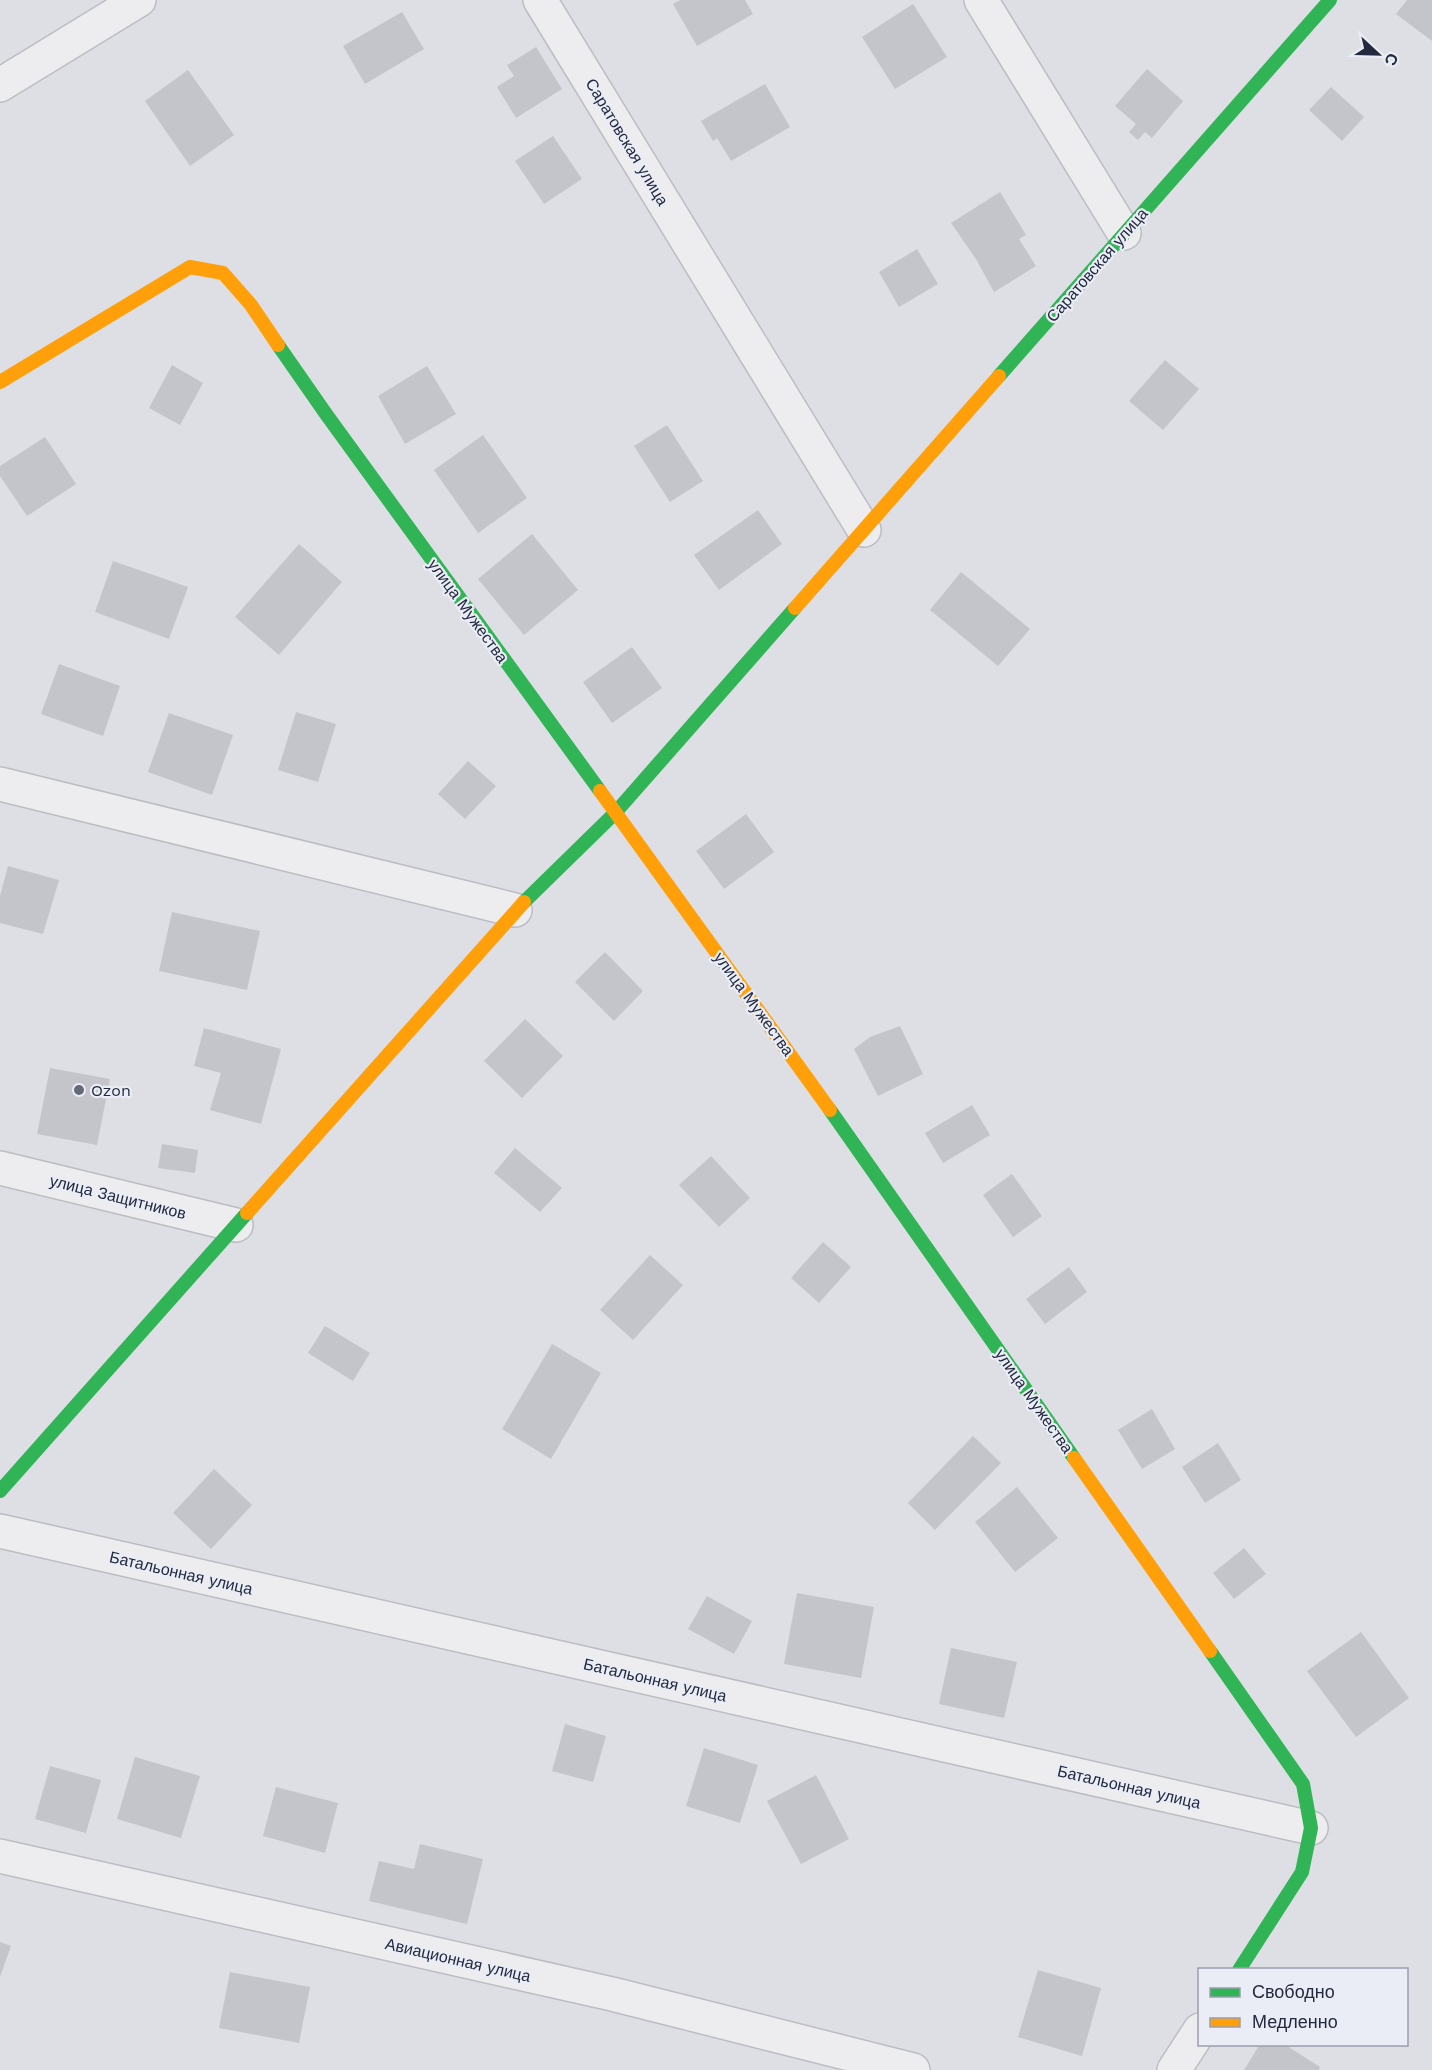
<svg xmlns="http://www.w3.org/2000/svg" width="1432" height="2070" font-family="'Work Sans',sans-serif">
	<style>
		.building { fill: #c3c5cb }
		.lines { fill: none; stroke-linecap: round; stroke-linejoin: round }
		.street-casing { stroke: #bcbdc2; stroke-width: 36 }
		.street { stroke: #ededf0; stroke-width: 33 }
		.fast { stroke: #30b455; stroke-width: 14 }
		.slow { stroke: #ff9f0a; stroke-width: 14 }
		.poi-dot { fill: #646978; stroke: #eaedf5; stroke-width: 2 }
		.labels { text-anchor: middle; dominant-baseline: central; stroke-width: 4.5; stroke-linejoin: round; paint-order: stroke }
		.street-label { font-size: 16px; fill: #23293e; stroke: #eaedf5 }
		.poi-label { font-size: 16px; fill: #23293e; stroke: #eaedf5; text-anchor: start }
	</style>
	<rect width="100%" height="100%" fill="#dedfe4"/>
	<path class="building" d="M680 0H745L753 14 697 46 673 4Z
		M1407 0H1432V41L1396 14Z
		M913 4 947 57 895 89 862 37Z
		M402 12 424 49 365 84 343 46Z
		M536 47 562 89 516 118 497 87 514 76 507 65Z
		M1147 69 1183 101 1152 138 1145 132 1138 140 1129 132 1136 124 1115 106Z
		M188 70 234 135 190 166 145 101Z
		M765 84 790 127 731 161 717 138 713 141 701 121Z
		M1331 87 1364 117 1342 141 1309 110Z
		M553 136 582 179 544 204 515 161Z
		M1000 192 1026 235 1019 239 1036 266 994 292 976 259 951 223Z
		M917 249 938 284 899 307 879 272Z
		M1165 360 1199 389 1163 430 1129 401Z
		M172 365 203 383 180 425 149 408Z
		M427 366 456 414 405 444 378 396Z
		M667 425 703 481 670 502 634 446Z
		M483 435 527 498 478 533 434 470Z
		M45 437 76 484 27 516 0 476V466Z
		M758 510 782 544 719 590 694 555Z
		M532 534 578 590 524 635 478 579Z
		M299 544 342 582 279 655 235 617Z
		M113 561 188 587 169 639 95 612Z
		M961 572 1030 629 998 666 930 610Z
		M632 647 662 688 612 723 583 682Z
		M59 664 120 686 103 736 41 714Z
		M296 712 336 724 318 782 278 770Z
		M169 713 233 735 212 795 148 772Z
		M468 761 496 786 465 819 438 794Z
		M746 814 774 852 724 889 696 851Z
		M8 866 59 880 43 934 0 923V896Z
		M172 912 260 931 247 990 159 971Z
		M605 952 643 991 614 1021 575 982Z
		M525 1019 563 1056 522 1098 484 1061Z
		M900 1026 923 1074 878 1096 854 1049 870 1037Z
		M204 1028 281 1049 261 1124 210 1110 221 1073 194 1066Z
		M50 1068 110 1079 97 1145 37 1134Z
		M972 1105 990 1135 943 1163 925 1133Z
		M162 1144 198 1150 195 1173 158 1168Z
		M515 1148 562 1188 540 1212 494 1173Z
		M711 1156 750 1198 719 1227 679 1185Z
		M1012 1174 1042 1216 1013 1237 983 1195Z
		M823 1242 851 1267 819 1303 791 1278Z
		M650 1255 683 1285 633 1340 600 1310Z
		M1069 1267 1087 1292 1045 1324 1026 1299Z
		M325 1326 370 1353 353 1381 308 1353Z
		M552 1344 601 1373 551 1459 502 1429Z
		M1152 1409 1175 1449 1142 1469 1118 1430Z
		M973 1436 1001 1463 935 1530 908 1503Z
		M1218 1443 1241 1480 1205 1503 1182 1467Z
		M214 1469 252 1505 211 1549 173 1513Z
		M1017 1487 1058 1538 1015 1572 975 1522Z
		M1244 1548 1266 1574 1234 1599 1213 1573Z
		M797 1593 874 1607 861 1678 784 1664Z
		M707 1596 752 1621 734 1654 688 1629Z
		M1361 1632 1409 1698 1356 1737 1307 1671Z
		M951 1648 1017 1662 1004 1718 939 1704Z
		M565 1724 606 1736 593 1782 552 1771Z
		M704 1748 758 1765 740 1823 686 1806Z
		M135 1757 200 1776 181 1838 117 1819Z
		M50 1766 101 1780 86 1833 35 1819Z
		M816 1775 849 1839 801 1864 767 1801Z
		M276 1787 338 1803 325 1853 263 1836Z
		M420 1844 483 1859 467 1924 369 1901 379 1861 414 1869Z
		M0 1942 11 1946 0 1977Z
		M1038 1970 1101 1988 1082 2056 1018 2037Z
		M230 1972 310 1987 299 2043 219 2028Z
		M1260 2044H1284L1320 2067 1319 2070H1244Z"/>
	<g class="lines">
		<g class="street-casing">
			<path id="street" d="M540 0 864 530
				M981 0 1124 233
				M0 85 139 0
				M0 784 515 910
				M0 1168 236 1225
				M0 1531 1311 1828
				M0 1856 612 1994 913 2070
				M1174 2070 1200 2030"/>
		</g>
		<use href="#street" class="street"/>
		<path class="fast" d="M278 345 326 414 600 791
			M999 376 1330 0
			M524 902 615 813 795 608
			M830 1110 1074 1458
			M0 1491 247 1213
			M1210 1651 1303 1784 1311 1828 1302 1872 1239 1970"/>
		<path class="slow" d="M0 382 190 267 223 273 251 305 278 345
			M795 608 999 376
			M600 791 830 1110
			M247 1213 524 902
			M1074 1458 1210 1651"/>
	</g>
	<circle class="poi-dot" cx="79" cy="1090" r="6"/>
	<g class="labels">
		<g class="street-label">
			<text transform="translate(627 142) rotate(59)">Саратовская улица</text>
			<text transform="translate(1097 265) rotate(-49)">Саратовская улица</text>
			<text transform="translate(468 611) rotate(54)">улица Мужества</text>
			<text transform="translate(754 1004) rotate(54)">улица Мужества</text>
			<text transform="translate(118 1197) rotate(14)">улица Защитников</text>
			<text transform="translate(1034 1401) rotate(55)">улица Мужества</text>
			<text transform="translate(181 1573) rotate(13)">Батальонная улица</text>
			<text transform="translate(655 1680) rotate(13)">Батальонная улица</text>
			<text transform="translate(1129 1787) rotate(13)">Батальонная улица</text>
			<text transform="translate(458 1960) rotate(13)">Авиационная улица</text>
		</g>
		<g class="poi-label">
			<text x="91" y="1090">Ozon</text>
		</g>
	</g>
	<rect x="1198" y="1968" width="210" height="78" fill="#eaedf5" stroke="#9a9fac" stroke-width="1.5"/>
	<rect x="1210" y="1988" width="30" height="9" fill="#30b455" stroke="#9a9fac" stroke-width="1.5"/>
	<text x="1252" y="1998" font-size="18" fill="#23293e">Свободно</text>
	<rect x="1210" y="2018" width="30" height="9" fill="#ff9f0a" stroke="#9a9fac" stroke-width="1.5"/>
	<text x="1252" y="2028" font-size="18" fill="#23293e">Медленно</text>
	<g transform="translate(1378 54) rotate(112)" stroke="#eaedf5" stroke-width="4.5" paint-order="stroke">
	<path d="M0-4.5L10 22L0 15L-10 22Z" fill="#23293e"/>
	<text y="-9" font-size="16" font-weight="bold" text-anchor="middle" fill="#23293e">С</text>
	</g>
</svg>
